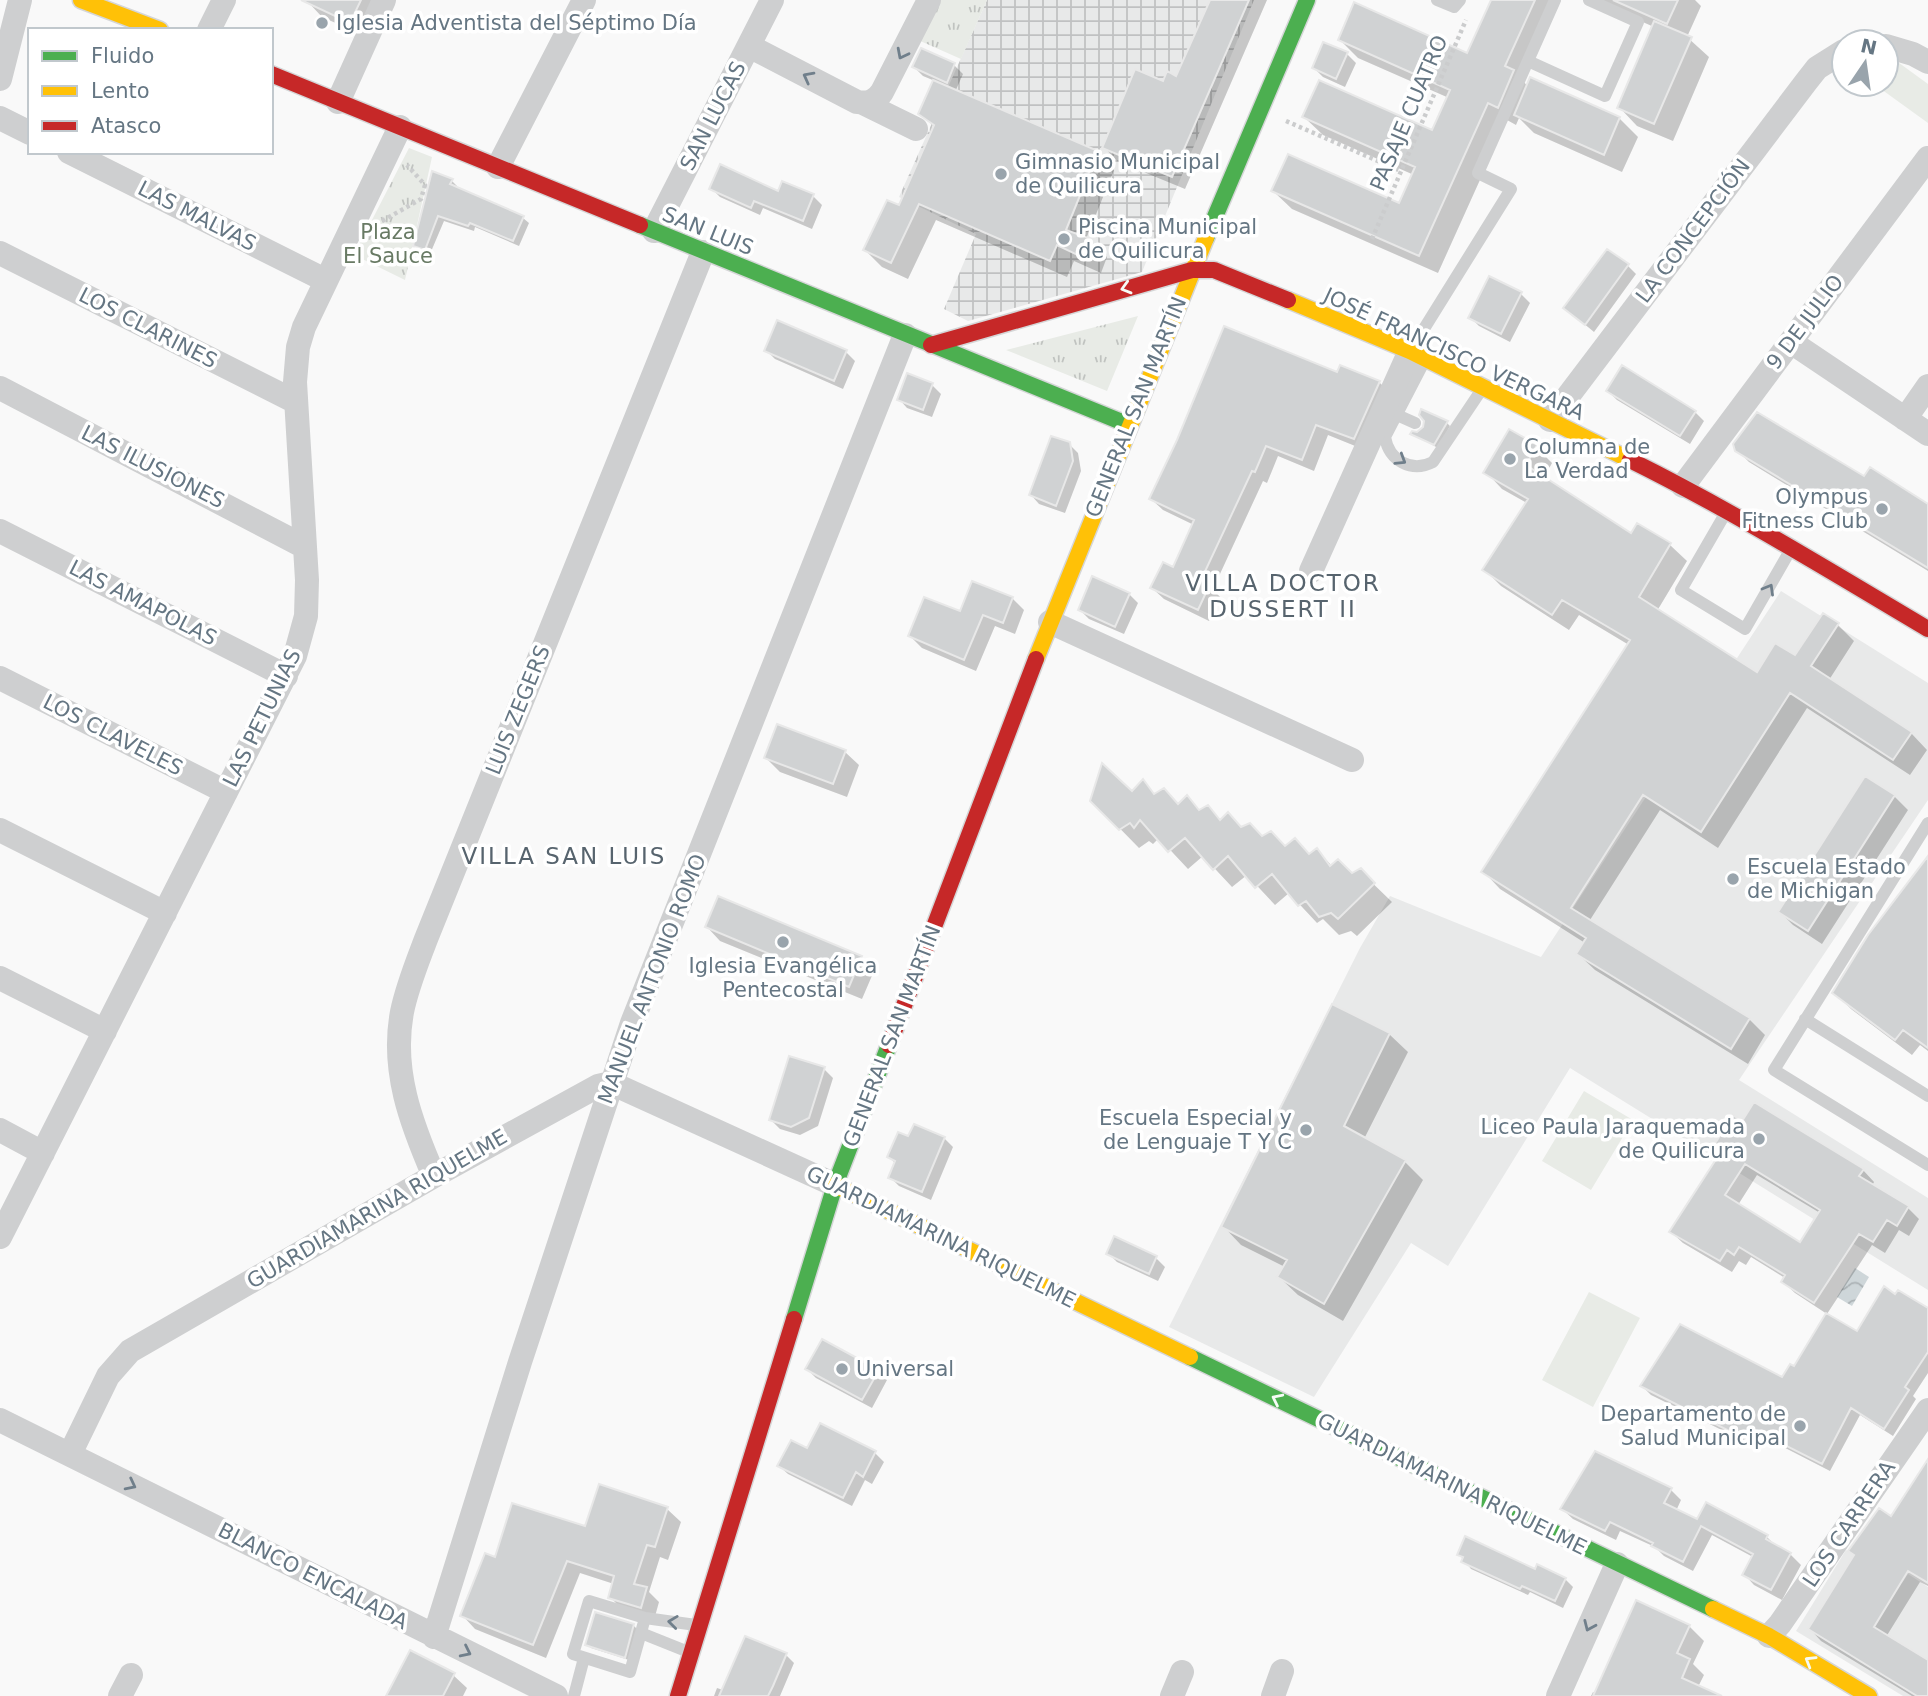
<svg xmlns="http://www.w3.org/2000/svg" width="1928" height="1696" font-family="'DejaVu Sans',sans-serif">
	<style>
		.built { fill: #e8e9e9 }
		.industrial { fill: url(#industrial-grid) }
		.grass { fill: url(#grass-tufts) }
		.pitch { fill: #e8ebe6 }
		.water { fill: url(#water-waves) }
		.shadow { fill: #0003; fill-rule: evenodd }
		.building { fill: #d0d2d3; stroke: #e8e8e8; stroke-width: 2; fill-rule: evenodd }
		.lines { fill: none; stroke-linecap: round; stroke-linejoin: round }
		.fast-casing { stroke: #d5d6d7; stroke-width: 19 }
		.slow-casing { stroke: #d5d6d7; stroke-width: 19 }
		.jam-casing { stroke: #d5d6d7; stroke-width: 19 }
		.path { stroke: #cbcccd; stroke-width: 4.5; stroke-dasharray: 3.5 3.5; stroke-linecap: butt }
		.lane { stroke: #cecfd0; stroke-width: 12 }
		.street { stroke: #cecfd0; stroke-width: 24 }
		.fast { stroke: #4caf50; stroke-width: 16 }
		.slow { stroke: #ffc107; stroke-width: 16 }
		.jam { stroke: #c62828; stroke-width: 16 }
		.oneway { stroke: #707f8b }
		.oneway2 { stroke: #f6fbf6 }
		.poi-dot { fill: #99a4ac; stroke: #fff; stroke-width: 2.5 }
		.labels { text-anchor: middle; dominant-baseline: central; stroke-width: 7; stroke-linejoin: round; paint-order: stroke }
		.poi-label { font-size: 21px; fill: #657683; stroke: #fff; text-anchor: start }
		.street-label { font-size: 21px; fill: #657683; stroke: #fff }
		.park-label { font-size: 21px; fill: #687a64; stroke: #fff }
		.neighbourhood-label { font-size: 23px; letter-spacing: 2px; fill: #57646e; stroke: #fff }
	</style>
	<defs>
		<pattern id="industrial-grid" width="8" height="8" patternUnits="userSpaceOnUse" patternTransform="scale(1.75)"><rect width="8" height="8" fill="#e8e9e9"/><path d="M0 4h8M4 0v8" fill="none" stroke="#c0c1c2"/></pattern>
		<pattern id="grass-tufts" width="24" height="20" patternUnits="userSpaceOnUse" patternTransform="scale(1.75)"><rect width="24" height="20" fill="#e8ebe6"/><path d="M3 7l-1-3M5 7V3M7 7l1-3M15 17l-1-3M17 17v-4M19 17l1-3" fill="none" stroke="#c0c3c0"/></pattern>
		<pattern id="water-waves" width="16" height="10" patternUnits="userSpaceOnUse" patternTransform="scale(1.75)"><rect width="16" height="10" fill="#ced6d9"/><path d="M0 5q4-4 8 0t8 0" fill="none" stroke="#abb2b5"/></pattern>
	</defs>
	<rect width="100%" height="100%" fill="#f9f9f9"/>
	<path class="built" d="M1781 591 1928 683V800L1739 1080 1928 1198V1290L1570 1068 1448 1266 1411 1243 1314 1397 1169 1327 1360 948 1390 896 1541 957Z
		M1846 1550 1902 1583 1908 1574 1928 1587V1696H1903L1796 1631Z"/>
	<path class="industrial" d="M987 0H1254L1142 272 968 321 944 309 976 234 899 197Z"/>
	<path class="grass" d="M937 0H987L961 59 918 40Z
		M409 148 432 157 405 280 354 255Z
		M1138 316 1107 391 1006 350Z"/>
	<path class="pitch" d="M1895 60 1928 84V123L1874 84H1886V66Z
		M1584 1091 1633 1120 1591 1190 1542 1161Z
		M1589 1292 1640 1318 1593 1407 1542 1380Z"/>
	<path class="water" d="M1855 1268 1869 1277 1852 1306 1837 1297Z"/>
	<path class="shadow" d="M309 0H382L365 36 322 17 308 2Z
		M1211 0H1267L1185 189 1117 161 1104 147 1163 83 1177 78Z
		M1493 0H1561L1524 82 1528 87 1619 118 1638 137 1622 172 1534 133 1519 118 1516 125 1507 120 1438 273 1292 209 1273 191 1400 205 1414 175 1323 135 1304 117 1433 132 1449 98 1358 58 1340 40 1468 55Z
		M1593 0H1695L1701 6 1687 37 1709 57 1673 141 1637 126 1619 107 1654 27Z
		M1324 44 1347 54 1356 63 1345 87 1323 77 1314 68Z
		M954 65 963 74 955 92 1097 153 1114 170 1086 239 1107 257 1101 273 1074 261 1067 277 936 220 908 279 882 267 865 250 900 208 935 128 921 113 935 81 923 76 914 67Z
		M452 181 457 186 456 189 523 218 529 223 519 246 475 227 474 231 444 221 430 254 421 251 415 245Z
		M783 183 813 196 822 205 812 229 763 208 760 215 720 197 711 188 779 193Z
		M1628 266 1636 274 1594 332 1565 308Z
		M1490 278 1521 294 1530 303 1510 342 1479 326 1470 317Z
		M766 350 846 352 855 361 843 389 775 359Z
		M908 375 932 385 941 394 932 417 907 408 899 399Z
		M1338 375 1379 382 1391 394 1365 450 1328 435 1314 471 1278 456 1267 483 1263 481 1213 589 1220 597 1209 621 1164 599 1152 588 1174 569 1194 525 1163 510 1151 499Z
		M1608 391 1695 412 1704 421 1690 444 1617 400Z
		M1447 423 1450 426 1438 448 1412 434Z
		M1069 444 1078 453 1081 471 1065 513 1039 504 1031 495Z
		M1536 447 1552 463 1544 478 1631 536 1637 526 1670 545 1687 561 1657 611 1757 674 1796 658 1838 625 1854 641 1829 680 1911 733 1927 750 1910 775 1807 708 1718 848 1660 810 1590 920 1749 1019 1765 1035 1748 1064 1595 970 1578 954 1585 943 1500 889 1484 872 1629 645 1579 615 1569 630 1501 586 1485 570 1527 503 1502 489 1486 472Z
		M1737 450 1865 479 1928 506V571L1749 462Z
		M1129 594 1138 603 1124 634 1089 619 1080 610Z
		M1012 598 1024 610 1015 634 995 626 976 671 922 648 910 636 961 614Z
		M778 727 845 752 859 765 847 797 780 772 766 758Z
		M1865 778 1894 796 1908 810 1822 944 1793 925 1780 912Z
		M1143 782 1156 795 1179 806 1187 798 1200 811 1221 821 1310 856 1317 850 1332 866 1352 875 1360 871 1392 902 1357 936 1351 931 1339 935 1323 919 1317 923 1289 893 1275 905 1247 875 1232 887 1203 856 1188 869 1159 838 1153 844 1149 841 1139 848 1092 800 1132 793Z
		M1928 859V1051L1920 1045 1912 1055 1851 1009 1835 993Z
		M707 927 861 957 874 971 862 999 720 941Z
		M1389 1034 1408 1052 1364 1139 1405 1162 1423 1180 1343 1321 1298 1295 1279 1277 1285 1267 1241 1245 1223 1226Z
		M824 1069 833 1078 818 1126 800 1135 780 1129 771 1120Z
		M909 1138H944L953 1147 931 1200 899 1186 890 1177 896 1164 889 1157Z
		M1716 1145 1863 1170 1874 1182 1872 1186 1908 1208 1919 1219 1909 1236 1899 1230 1885 1253 1872 1245 1827 1314 1795 1293 1783 1282 1785 1278 1751 1257 1746 1265 1739 1261 1732 1272 1683 1243 1671 1232 1723 1152ZM1757 1175 1820 1213 1800 1244 1738 1205Z
		M1108 1253 1156 1258 1165 1267 1158 1281 1117 1262Z
		M1928 1310V1373L1913 1396 1916 1399 1893 1436 1860 1415 1830 1471 1764 1437 1758 1448 1651 1395 1642 1386 1783 1379 1794 1368Z
		M807 1369 878 1371 887 1380 872 1408 816 1378Z
		M821 1425 875 1453 884 1462 872 1484 865 1480 852 1506 788 1474 779 1466 808 1450Z
		M1928 1463V1586L1920 1582 1886 1637 1928 1662V1696H1912L1821 1641 1810 1629 1892 1518Z
		M600 1486 667 1509 681 1522 668 1560 660 1557 649 1592 659 1602 654 1620 624 1611 610 1597 614 1584 580 1573 546 1658 475 1629 462 1615 496 1559 586 1529Z
		M1671 1490 1681 1500 1676 1511 1697 1522 1767 1537 1778 1548 1790 1554 1801 1565 1782 1600 1754 1585 1744 1574 1753 1557 1712 1535 1693 1571 1664 1556 1655 1547 1620 1531 1616 1540 1573 1519 1562 1509Z
		M1459 1554 1565 1579 1573 1587 1563 1608 1530 1592 1528 1595 1471 1569Z
		M633 1625 637 1629 629 1660 591 1648 587 1645Z
		M1689 1626 1704 1641 1693 1664 1704 1675 1698 1687 1712 1696H1591L1593 1692 1596 1694Z
		M786 1655 794 1663 780 1696H714L717 1688 723 1690Z
		M453 1675 467 1688 463 1696H388Z"/>
	<path class="building" d="M301 0H361L350 23Z
		M1210 0H1249L1172 177 1102 148 1135 69 1163 81 1167 71 1176 76Z
		M1491 0H1535L1505 66 1514 70 1498 108 1488 103 1419 256 1271 191 1288 154 1399 203 1415 167 1302 117 1319 80 1432 130 1450 90 1338 40 1354 2 1467 53Z
		M1613 0H1678L1667 24Z
		M1654 21 1692 37 1654 124 1617 108Z
		M1323 42 1348 52 1336 79 1312 68Z
		M921 48 955 63 947 83 912 67Z
		M1530 77 1620 117 1604 155 1514 115Z
		M933 80 1098 151 1066 230 1091 239 1084 258 1057 245 1050 261 919 204 891 263 863 250 887 200 899 205 934 125 918 114Z
		M720 164 778 191 782 181 814 194 803 221 754 201 751 208 709 189Z
		M432 171 453 179 450 184 524 216 513 241 470 223 468 226 438 216 425 250 413 246Z
		M1607 249 1629 264 1585 325 1563 308Z
		M1489 276 1522 292 1501 334 1468 318Z
		M777 320 847 350 834 381 764 351Z
		M1224 326 1337 372 1340 365 1380 381 1354 439 1316 425 1302 460 1266 446 1255 472 1252 471 1201 580 1210 584 1198 610 1150 588 1163 562 1173 567 1194 520 1149 499 1177 440Z
		M1622 365 1696 411 1680 436 1606 391Z
		M907 373 933 383 923 410 897 400Z
		M1421 409 1448 421 1434 445 1410 434 1412 431 1417 432 1423 427 1424 421 1419 415Z
		M1757 412 1864 476 1870 467 1928 504V568L1735 451 1733 444Z
		M1509 429 1537 445 1526 465 1631 533 1637 523 1671 543 1639 597 1757 672 1775 643 1795 655 1823 613 1839 623 1811 666 1912 732 1893 760 1790 693 1701 832 1643 795 1571 908 1750 1018 1731 1049 1576 954 1586 938 1481 872 1630 640 1562 600 1552 615 1482 570 1528 499 1483 473Z
		M1051 436 1070 442 1073 461 1056 506 1029 495Z
		M1092 576 1130 593 1115 627 1078 610Z
		M972 581 1013 597 1003 623 983 615 964 660 908 636 924 597 960 611Z
		M777 724 846 750 833 784 764 758Z
		M1102 763 1132 791 1143 779 1154 794 1164 788 1178 804 1187 795 1199 810 1208 805 1220 820 1228 812 1241 827 1250 823 1262 836 1271 831 1285 846 1295 838 1309 854 1317 848 1330 866 1338 859 1352 873 1361 868 1375 883 1338 919 1331 913 1319 917 1306 901 1298 906 1272 874 1255 888 1228 856 1213 870 1185 838 1168 852 1140 820 1134 828 1130 823 1119 830 1090 801Z
		M1865 776 1895 795 1808 931 1778 912Z
		M1928 856V1048L1903 1030 1895 1040 1832 993 1868 935Z
		M718 896 862 956 849 987 705 927Z
		M1332 1004 1390 1033 1344 1126 1406 1160 1324 1304 1277 1277 1287 1260 1221 1227Z
		M789 1056 825 1067 809 1118 791 1127 769 1120Z
		M1754 1102 1864 1169 1859 1176 1909 1206 1897 1226 1887 1220 1873 1242 1859 1234 1814 1303 1781 1282 1785 1275 1739 1247 1734 1255 1727 1250 1720 1261 1669 1232 1722 1150 1714 1145 1733 1115 1742 1121ZM1745 1164 1820 1210 1800 1242 1725 1195Z
		M914 1124 945 1137 922 1192 888 1178 895 1161 887 1157 898 1132 908 1136Z
		M1114 1236 1157 1256 1149 1274 1106 1254Z
		M1884 1286 1895 1294 1898 1290 1928 1308V1352L1905 1387 1909 1390 1884 1429 1851 1408 1822 1464 1755 1430 1749 1441 1640 1386 1680 1324 1782 1377 1790 1364 1794 1366 1826 1313 1857 1331Z
		M822 1339 879 1370 862 1400 805 1369Z
		M820 1423 876 1451 863 1477 856 1472 843 1498 777 1466 791 1440 807 1448Z
		M1595 1451 1672 1488 1664 1503 1697 1519 1706 1502 1768 1535 1766 1539 1791 1553 1771 1590 1742 1575 1753 1554 1701 1526 1683 1562 1651 1546 1653 1543 1610 1522 1605 1531 1560 1509Z
		M1928 1459V1583L1908 1571 1874 1627 1928 1660V1696H1917L1808 1629 1854 1555 1848 1551 1879 1508 1891 1516Z
		M599 1484 668 1507 655 1547 647 1545 634 1584 647 1587 641 1608 608 1598 614 1576 567 1561 533 1645 460 1616 485 1553 495 1557 512 1503 585 1526Z
		M1465 1536 1535 1569 1537 1564 1566 1578 1555 1601 1522 1586 1520 1589 1461 1562 1463 1557 1457 1555Z
		M1636 1600 1690 1625 1677 1653 1690 1659 1682 1678 1722 1696H1593Z
		M595 1612 634 1624 625 1658 585 1645Z
		M745 1636 787 1653 773 1686 768 1696H719Z
		M410 1650 455 1673 443 1696H386Z"/>
	<g class="lines">
		<g class="fast-casing">
			<path id="fast" d="M640 225 1129 425
				M1206 238 1307 0
				M794 1319 835 1185 889 1045
				M1190 1357 1713 1609"/>
		</g>
		<g class="slow-casing">
			<path id="slow" d="M81 0 160 30
				M1288 300 1410 351 1630 460
				M1036 659 1206 238
				M835 1185 1190 1357
				M1713 1609 1769 1636 1869 1696"/>
		</g>
		<g class="jam-casing">
			<path id="jam" d="M271 74 640 225
				M931 345 1192 270H1214L1288 300
				M1630 460C1733 511 1830 571 1928 629
				M889 1045 1036 659
				M678 1696 794 1319"/>
		</g>
		<path class="path" d="M1286 121 1401 171
			M382 221 421 199 425 185 407 165
			M1372 239 1466 20"/>
		<path class="lane" d="M1437 0 1454 7 1460 0
			M1528 61 1605 96 1638 22 1589 0
			M1412 348 1511 189 1478 173 1555 0
			M1425 360 1385 437C1389 461 1412 473 1433 462L1482 389
			M1397 415 1415 423
			M1725 514 1681 590 1745 629 1791 549
			M1928 823 1774 1070 1928 1165
			M1805 1019 1928 1096
			M645 1618 630 1672 573 1654 589 1601 645 1618 696 1625
			M641 1633 686 1651
			M574 1696 584 1658"/>
		<path class="street" d="M209 30 224 0
			M749 46 857 102C868 104 876 101 882 92L929 0
			M1886 46 1913 54 1928 62
			M0 79 20 0
			M338 102 384 0
			M863 103 916 129
			M0 118 30 133
			M69 152 325 280
			M498 167 584 0
			M654 231 772 0
			M0 253 296 402
			M1791 342 1928 434
			M0 388 305 547
			M1905 419 1928 386
			M1550 420 1806 82 1817 68 1844 51
			M1683 486 1928 158
			M0 531 286 676
			M1311 571 1410 351
			M1050 622 1352 760
			M0 678 226 792
			M0 830 165 913
			M0 978 105 1031
			M0 1130 43 1153
			M434 1176C411 1123 391 1070 402 1012 407 987 417 963 426 939L703 252
			M0 1237 295 656 306 616 307 580 295 382 298 347 304 327 400 127
			M0 1420 556 1696
			M70 1454 108 1376 130 1351 434 1176 598 1086 611 1083 835 1185
			M1769 1636 1780 1624 1928 1410
			M434 1637 520 1362 632 1023 905 335
			M120 1696 131 1675
			M1172 1696 1182 1672
			M1273 1696 1282 1671
			M1558 1696 1617 1564"/>
		<use href="#fast" class="fast"/>
		<use href="#slow" class="slow"/>
		<use href="#jam" class="jam"/>
	</g>
	<defs><path id="oneway-chevron" d="M-2-3.5L2.5 0L-2 3.5" fill="none" stroke-width="1.6" stroke-linecap="round" stroke-linejoin="round" transform="scale(1.75)"/></defs>
	<g class="oneway">
		<use href="#oneway-chevron" transform="translate(902 54) rotate(117)"/>
		<use href="#oneway-chevron" transform="translate(808 77) rotate(-152)"/>
		<use href="#oneway-chevron" transform="translate(1401 460) rotate(32)"/>
		<use href="#oneway-chevron" transform="translate(1769 589) rotate(-60)"/>
		<use href="#oneway-chevron" transform="translate(131 1485) rotate(27)"/>
		<use href="#oneway-chevron" transform="translate(673 1622) rotate(-173)"/>
		<use href="#oneway-chevron" transform="translate(1589 1626) rotate(114)"/>
		<use href="#oneway-chevron" transform="translate(466 1652) rotate(26)"/>
	</g>
	<g class="oneway2">
		<use href="#oneway-chevron" transform="translate(1126 288) rotate(164)"/>
		<use href="#oneway-chevron" transform="translate(1277 1399) rotate(-154)"/>
		<use href="#oneway-chevron" transform="translate(1810 1661) rotate(-149)"/>
	</g>
	<g class="poi-dot">
		<circle cx="322" cy="23" r="7"/>
		<circle cx="1001" cy="174" r="7"/>
		<circle cx="1064" cy="239" r="7"/>
		<circle cx="1510" cy="459" r="7"/>
		<circle cx="1882" cy="509" r="7"/>
		<circle cx="1733" cy="879" r="7"/>
		<circle cx="783" cy="942" r="7"/>
		<circle cx="1306" cy="1130" r="7"/>
		<circle cx="1759" cy="1139" r="7"/>
		<circle cx="842" cy="1369" r="7"/>
		<circle cx="1800" cy="1426" r="7"/>
	</g>
	<g class="labels">
		<g class="poi-label">
			<text x="336" y="23">Iglesia Adventista del Séptimo Día</text>
			<text x="1015" y="162">Gimnasio Municipal<tspan x="1015" dy="24">de Quilicura</tspan></text>
			<text x="1078" y="227">Piscina Municipal<tspan x="1078" dy="24">de Quilicura</tspan></text>
			<text x="1524" y="447">Columna de<tspan x="1524" dy="24">La Verdad</tspan></text>
			<text x="1868" y="497" text-anchor="end">Olympus<tspan x="1868" dy="24">Fitness Club</tspan></text>
			<text x="1747" y="867">Escuela Estado<tspan x="1747" dy="24">de Michigan</tspan></text>
			<text x="783" y="966" text-anchor="middle">Iglesia Evangélica<tspan x="783" dy="24">Pentecostal</tspan></text>
			<text x="1292" y="1118" text-anchor="end">Escuela Especial y<tspan x="1292" dy="24">de Lenguaje T Y C</tspan></text>
			<text x="1745" y="1127" text-anchor="end">Liceo Paula Jaraquemada<tspan x="1745" dy="24">de Quilicura</tspan></text>
			<text x="856" y="1369">Universal</text>
			<text x="1786" y="1414" text-anchor="end">Departamento de<tspan x="1786" dy="24">Salud Municipal</tspan></text>
		</g>
		<g class="street-label">
			<text transform="translate(1409 113) rotate(-67)">PASAJE CUATRO</text>
			<text transform="translate(713 116) rotate(-63)">SAN LUCAS</text>
			<text transform="translate(197 216) rotate(27)">LAS MALVAS</text>
			<text transform="translate(708 231) rotate(22)">SAN LUIS</text>
			<text transform="translate(1693 231) rotate(-53)">LA CONCEPCIÓN</text>
			<text transform="translate(1805 322) rotate(-53)">9 DE JULIO</text>
			<text transform="translate(148 328) rotate(27)">LOS CLARINES</text>
			<text transform="translate(1454 354) rotate(25)">JOSÉ FRANCISCO VERGARA</text>
			<text transform="translate(1136 407) rotate(-68)">GENERAL SAN MARTÍN</text>
			<text transform="translate(153 467) rotate(27)">LAS ILUSIONES</text>
			<text transform="translate(143 603) rotate(27)">LAS AMAPOLAS</text>
			<text transform="translate(518 710) rotate(-68)">LUIS ZEGERS</text>
			<text transform="translate(262 718) rotate(-64)">LAS PETUNIAS</text>
			<text transform="translate(113 735) rotate(27)">LOS CLAVELES</text>
			<text transform="translate(652 979) rotate(-69)">MANUEL ANTONIO ROMO</text>
			<text transform="translate(892 1036) rotate(-69)">GENERAL SAN MARTÍN</text>
			<text transform="translate(377 1209) rotate(-30)">GUARDIAMARINA RIQUELME</text>
			<text transform="translate(941 1237) rotate(26)">GUARDIAMARINA RIQUELME</text>
			<text transform="translate(1452 1484) rotate(26)">GUARDIAMARINA RIQUELME</text>
			<text transform="translate(1849 1524) rotate(-56)">LOS CARRERA</text>
			<text transform="translate(313 1576) rotate(27)">BLANCO ENCALADA</text>
		</g>
		<g class="park-label">
			<text x="388" y="232">Plaza<tspan x="388" dy="24">El Sauce</tspan></text>
		</g>
		<g class="neighbourhood-label">
			<text x="1283" y="583">VILLA DOCTOR<tspan x="1283" dy="26">DUSSERT II</tspan></text>
			<text x="564" y="856">VILLA SAN LUIS</text>
		</g>
	</g>
	<rect x="28" y="28" width="245" height="126" fill="#ffffff" stroke="#c1c8cd" stroke-width="2"/>
	<rect x="42" y="51" width="35" height="10" fill="#4caf50" stroke="#c1c8cd" stroke-width="2"/>
	<text x="91" y="63" font-size="21" fill="#657683">Fluido</text>
	<rect x="42" y="86" width="35" height="10" fill="#ffc107" stroke="#c1c8cd" stroke-width="2"/>
	<text x="91" y="98" font-size="21" fill="#657683">Lento</text>
	<rect x="42" y="121" width="35" height="10" fill="#c62828" stroke="#c1c8cd" stroke-width="2"/>
	<text x="91" y="133" font-size="21" fill="#657683">Atasco</text>
	<g transform="translate(1865 63) rotate(13)"><circle r="33" fill="#ffffff" stroke="#c1c8cd" stroke-width="2"/>
	<path d="M0-5L12 26L0 18L-12 26Z" fill="#99a4ac"/>
	<text y="-10" font-size="19" font-weight="bold" text-anchor="middle" fill="#657683">N</text>
	</g>
</svg>
